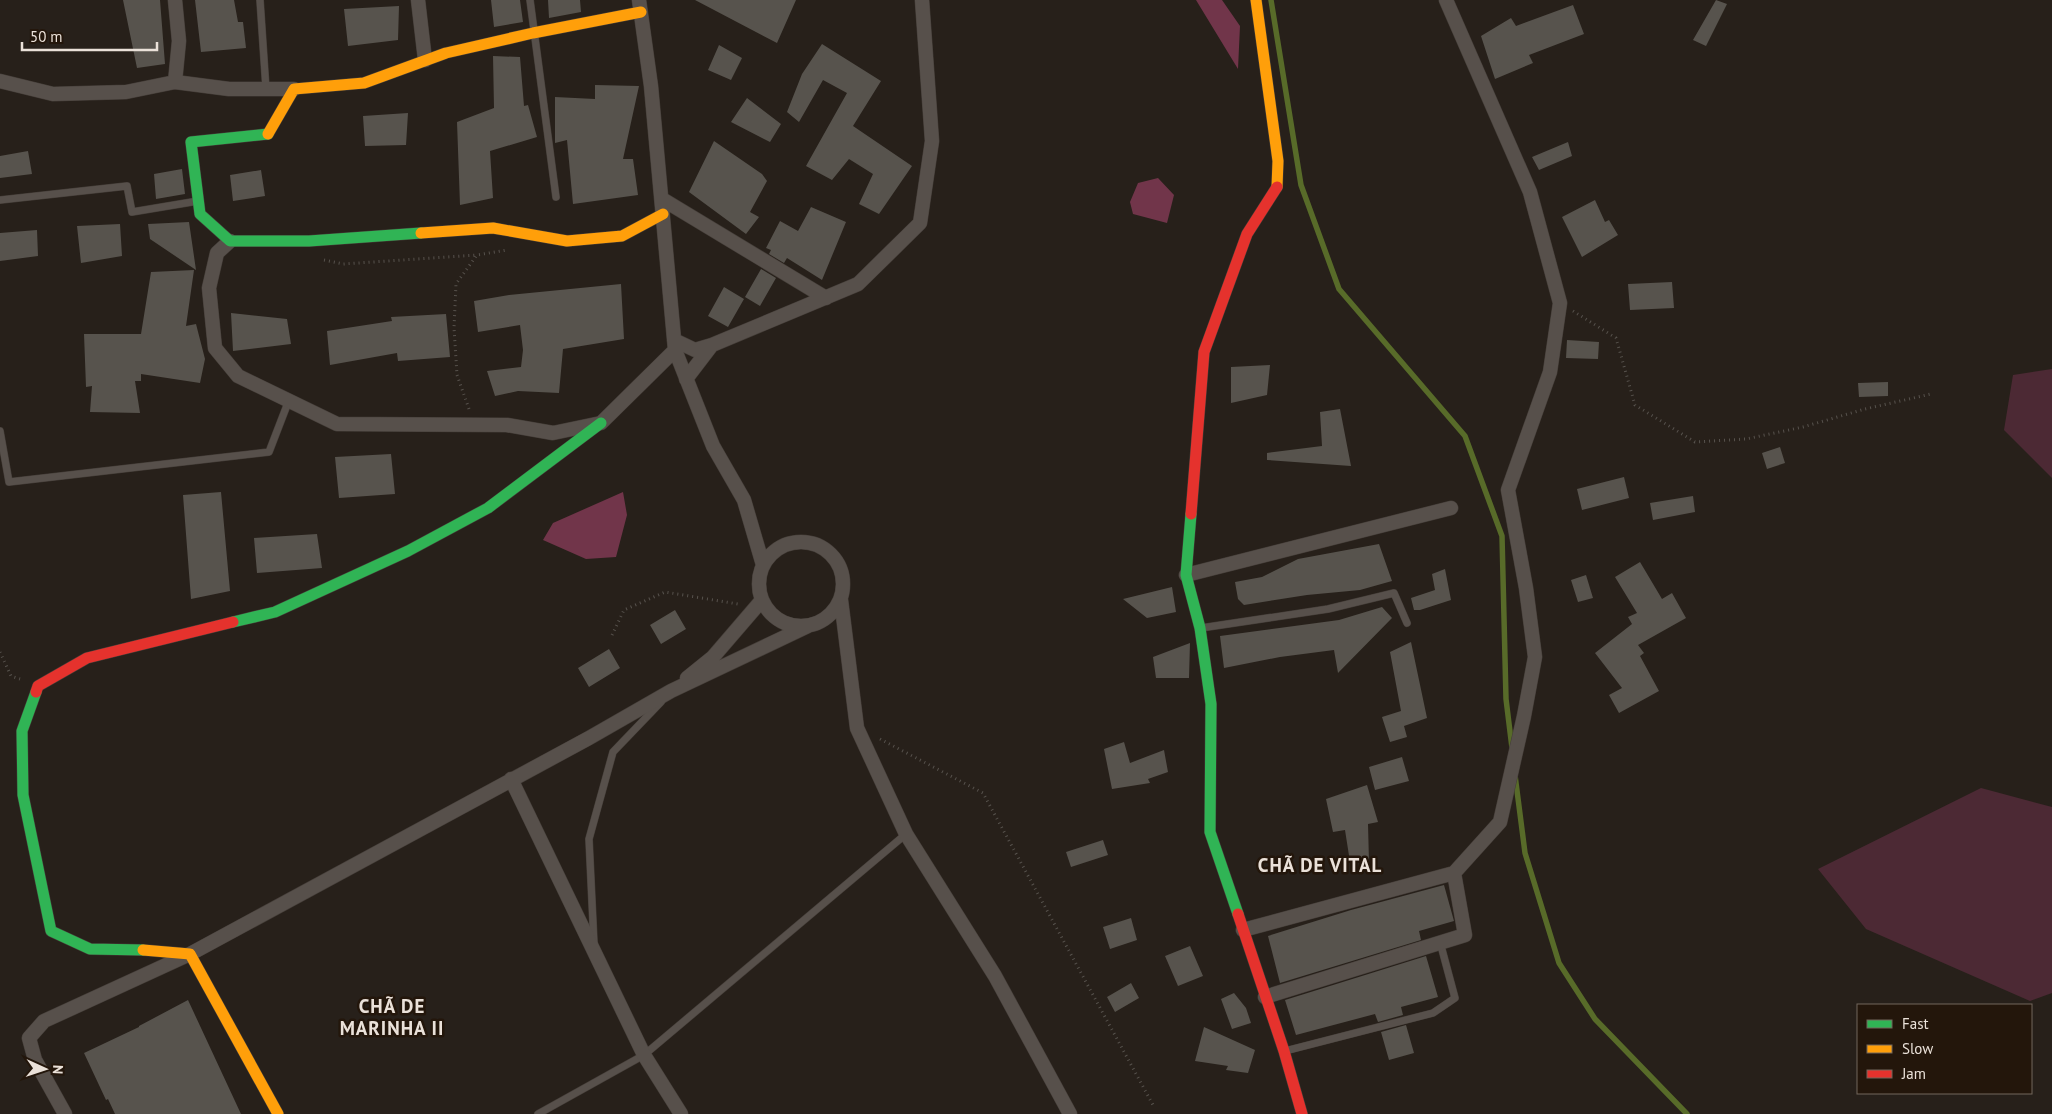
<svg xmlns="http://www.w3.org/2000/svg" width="2052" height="1114" font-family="'PT Sans',sans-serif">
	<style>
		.green { fill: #4c2934 }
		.forest { fill: #71354a }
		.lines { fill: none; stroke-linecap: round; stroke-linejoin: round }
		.stream { stroke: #586b29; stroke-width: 5.5 }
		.building { fill: #57534d }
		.lane-casing { stroke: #443d38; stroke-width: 8 }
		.street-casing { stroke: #443d38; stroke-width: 15 }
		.fast-casing { stroke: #443d38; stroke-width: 12 }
		.slow-casing { stroke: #443d38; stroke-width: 12 }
		.jam-casing { stroke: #443d38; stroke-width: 12 }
		.path { stroke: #57524d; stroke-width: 3; stroke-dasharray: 1 4; stroke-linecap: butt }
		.lane { stroke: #57504b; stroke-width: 7 }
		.street { stroke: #57504b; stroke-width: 14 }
		.fast { stroke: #30b455; stroke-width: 11 }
		.slow { stroke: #ff9f0a; stroke-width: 11 }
		.jam { stroke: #e5322d; stroke-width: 11 }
		.labels { text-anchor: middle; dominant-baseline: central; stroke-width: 5; stroke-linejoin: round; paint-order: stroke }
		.district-label { font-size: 19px; font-weight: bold; letter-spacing: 1px; fill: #eae1d9; stroke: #23160b }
	</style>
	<rect width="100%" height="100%" fill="#27201a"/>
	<path class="green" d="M2052 369V478L2004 430 2013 375Z
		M1981 788 2052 807V993L2030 1001 1866 929 1818 869Z"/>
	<path class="forest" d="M1196 0H1222L1240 26 1238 69Z
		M1158 178 1174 195 1167 223 1133 214 1130 202 1138 183Z
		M623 492 627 515 616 557 586 559 543 540 553 523Z"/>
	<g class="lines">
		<path class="stream" d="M1271 0 1301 185 1339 289 1465 436 1502 536 1506 699 1512 748
			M1515 775 1525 853 1559 963 1595 1019 1687 1114"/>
	</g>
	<path class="building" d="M123 0H160L165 64 137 68Z
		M195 0H234L238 22H243L246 48 201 52Z
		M491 0H520L523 22 494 27Z
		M548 0H580L581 12 549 18Z
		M695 0H796L777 43Z
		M1716 0 1727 4 1706 46 1693 40Z
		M1573 5 1584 34 1529 55 1533 63 1495 79 1481 36 1511 18 1516 26Z
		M399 6 398 40 348 46 344 9Z
		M822 44 881 81 853 126 912 166 879 214 859 204 873 174 849 159 832 180 806 166 847 93 823 80 799 122 787 112 802 74Z
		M719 45 742 58 731 80 708 70Z
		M493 56 520 57 524 106 528 105 537 137 490 151 493 198 460 205 457 122 494 108Z
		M595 85 639 86 623 159H633L638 195 573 204 567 140 555 143V97L595 99Z
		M747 98 781 124 770 142 731 122Z
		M408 113 406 145 365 146 363 116Z
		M714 141 762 174 767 181 750 212 759 217 746 234 689 192Z
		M1568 142 1572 156 1539 170 1532 157Z
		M28 151 32 174 0 178V156Z
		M182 169 185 194 156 199 154 174Z
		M261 170 265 196 233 201 230 175Z
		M1595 200 1605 222 1609 220 1618 235 1582 257 1562 217Z
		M811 207 846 222 822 280 787 258 784 263 769 254 771 250 766 248 780 221 798 231Z
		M189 222 196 270 150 239 148 224Z
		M120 224 122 256 81 263 77 226Z
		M37 230 38 256 0 261V233Z
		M761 269 776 278 760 306 745 297Z
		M194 270 186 326 196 324 205 359 200 383 141 374V381H135L140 413 90 412 92 386 86 387 84 334H141L151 272Z
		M1672 282 1674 308 1630 310 1628 284Z
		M621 284 624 339 563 349 559 393 518 391 495 396 487 371 521 367 523 350 520 325 478 332 474 301 509 295Z
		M724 287 744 299 728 327 708 316Z
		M231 313 287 319 291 344 233 351Z
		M446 314 450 357 398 361 397 353 330 365 327 331 392 321 391 317Z
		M1567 340 1599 342 1598 359 1566 358Z
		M1270 365 1267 395 1231 403V367Z
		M1888 382V396L1859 397 1858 383Z
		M1340 409 1351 466 1267 460V453L1322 446 1320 412Z
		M1780 447 1785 463 1767 469 1762 453Z
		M391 454 395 494 339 498 335 457Z
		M1624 477 1629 498 1582 510 1577 489Z
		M221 492 230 591 191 599 183 495Z
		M1693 496 1695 512 1653 520 1650 503Z
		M317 534 322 568 257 573 254 538Z
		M1379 544 1392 581 1360 590 1307 595 1244 605 1238 599 1235 582 1262 577 1298 559Z
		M1640 562 1662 599 1672 593 1686 618 1638 645 1644 653 1640 656 1659 691 1619 713 1609 695 1622 688 1595 653 1632 624 1628 617 1637 613 1615 577Z
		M1445 569 1451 600 1420 610H1414L1411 598 1435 590 1432 574Z
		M1586 575 1593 598 1578 602 1571 580Z
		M1172 587 1176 612 1147 618 1123 599Z
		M1382 607 1392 618 1338 673 1334 650 1280 657 1224 668 1220 636 1339 620Z
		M675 610 686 629 661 644 650 625Z
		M1411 642 1427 718 1404 726 1407 737 1390 742 1382 717 1401 711 1390 652Z
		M1190 643 1189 678H1156L1153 657Z
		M609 649 620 668 589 687 578 668Z
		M1124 742 1130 763 1164 750 1168 772 1148 779 1150 783 1112 789 1104 749Z
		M1402 757 1409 781 1375 790 1369 767Z
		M1367 785 1378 822 1368 824 1369 862H1350L1345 830 1333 832 1326 799Z
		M1103 840 1108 855 1071 867 1066 852Z
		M1444 885 1454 921 1419 931 1421 940 1280 983 1268 936 1351 910Z
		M1131 918 1137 940 1110 949 1103 927Z
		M1190 946 1203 976 1178 986 1165 956Z
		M1426 956 1438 997 1401 1007 1403 1015 1378 1022 1375 1014 1296 1035 1285 1000Z
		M1131 983 1139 998 1115 1012 1107 997Z
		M1234 993 1246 1008 1251 1023 1232 1029 1221 999Z
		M188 1000 241 1114H115L108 1099 106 1100 84 1053 139 1027V1026Z
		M1406 1025 1414 1053 1389 1060 1381 1032Z
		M1204 1027 1255 1050 1248 1073 1226 1070 1228 1066 1195 1061Z"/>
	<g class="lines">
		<g class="lane-casing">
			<path id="lane" d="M260 0 266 89
				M530 0 556 197
				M0 200 127 186 132 212 198 201
				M0 431 9 482 269 452 289 400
				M1201 628 1328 609 1394 593 1407 623
				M594 944 589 839 613 752 661 702
				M1285 1051 1433 1013 1455 998 1440 942
				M538 1114 644 1055 906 834"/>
		</g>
		<g class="street-casing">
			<path id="street" d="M418 0 425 60
				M639 0 651 86 675 350 713 446 744 500 763 565
				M1446 0 1530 192 1560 303 1550 372 1508 490 1526 588 1535 657 1524 716 1500 822 1454 873
				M0 81 53 94 126 92 175 82 229 89H294
				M175 82 179 41 175 0
				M662 199 826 298
				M230 241 217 253 209 288 215 348 238 376 337 424 507 425 553 433 601 423 675 350
				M674 340 695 350 712 345 858 284 920 223 932 141 922 0
				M686 379 712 345
				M759 584a42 42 0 1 1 84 0a42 42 0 1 1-84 0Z
				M1186 575 1451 508
				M841 600 857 728 906 834 995 976 1070 1114
				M687 678 713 657 762 600
				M511 779 644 1055 681 1114
				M1243 930 1454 873 1465 935 1265 997
				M65 1114 35 1060 29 1038 44 1021 190 954 589 738 671 691 808 626"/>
		</g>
		<g class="fast-casing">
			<path id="fast" d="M268 134 191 142 200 214 230 241H309L421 233
				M1191 514 1186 575 1200 628 1211 704 1210 832 1238 914
				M233 622 275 612 408 551 488 508 601 423
				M36 692 22 731 23 795 51 931 90 949 143 950"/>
		</g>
		<g class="slow-casing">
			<path id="slow" d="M1256 0 1278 161 1277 187
				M268 134 294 89 364 83 446 53 533 33 641 12
				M421 233 493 228 567 241 622 236 663 214
				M143 950 190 954 278 1114"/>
		</g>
		<g class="jam-casing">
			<path id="jam" d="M1191 514 1204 352 1247 234 1277 187
				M36 692 38 686 87 658 233 622
				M1238 914 1284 1051 1302 1114"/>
		</g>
		<path class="path" d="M324 260 343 264 477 255
			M1573 311 1616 338 1635 405 1695 442 1746 439 1803 427 1865 409 1931 394
			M469 409 457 375 454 328 456 284 477 255 507 250
			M612 635 624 610 665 592 738 604
			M0 652 11 676 20 679
			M880 739 983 793 1153 1105"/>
		<use href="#lane" class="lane"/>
		<use href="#street" class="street"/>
		<use href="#fast" class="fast"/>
		<use href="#slow" class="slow"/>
		<use href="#jam" class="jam"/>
	</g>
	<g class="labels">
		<g class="district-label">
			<text x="1320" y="865">CHÃ DE VITAL</text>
			<text x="392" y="1006">CHÃ DE<tspan x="392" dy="22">MARINHA II</tspan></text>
		</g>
	</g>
	<rect x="1857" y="1004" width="175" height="90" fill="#23160b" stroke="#73675d"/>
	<rect x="1867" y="1020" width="25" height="8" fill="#30b455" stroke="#73675d"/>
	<text x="1902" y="1029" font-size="15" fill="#eae1d9">Fast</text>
	<rect x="1867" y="1045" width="25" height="8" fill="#ff9f0a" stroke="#73675d"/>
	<text x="1902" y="1054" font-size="15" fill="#eae1d9">Slow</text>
	<rect x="1867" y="1070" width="25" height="8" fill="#e5322d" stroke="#73675d"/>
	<text x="1902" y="1079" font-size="15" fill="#eae1d9">Jam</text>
	<g transform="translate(45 1069) rotate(93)" stroke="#23160b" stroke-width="4" paint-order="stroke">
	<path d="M0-4L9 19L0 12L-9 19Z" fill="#eae1d9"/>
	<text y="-8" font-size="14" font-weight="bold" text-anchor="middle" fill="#eae1d9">N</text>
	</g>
	<path d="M22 42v8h135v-8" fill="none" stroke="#eae1d9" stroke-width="2.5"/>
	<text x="30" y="42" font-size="15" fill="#eae1d9" stroke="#23160b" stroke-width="4" paint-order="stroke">50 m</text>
</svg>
